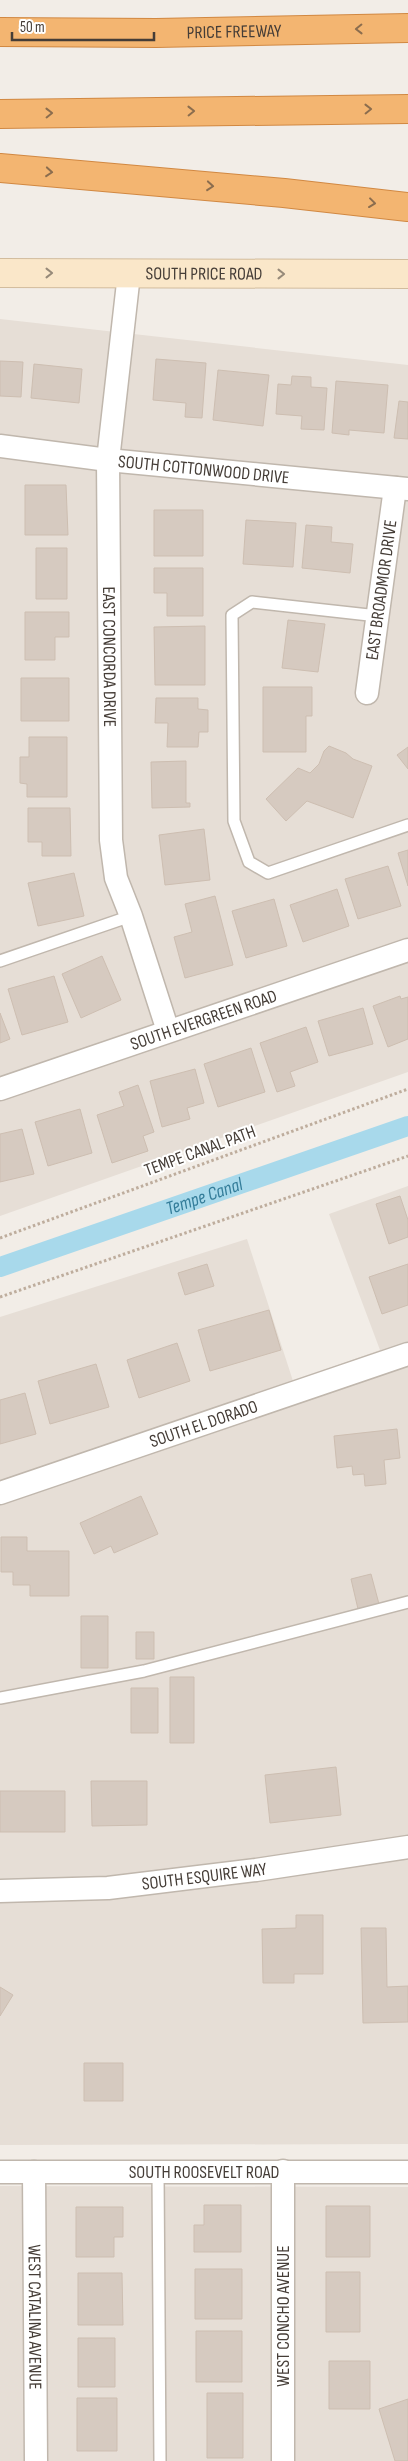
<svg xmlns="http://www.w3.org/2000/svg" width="408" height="2461" font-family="'Sofia Sans Condensed',sans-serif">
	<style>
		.residential { fill: #e6ded6 }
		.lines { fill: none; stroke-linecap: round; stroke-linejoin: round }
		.canal { stroke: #a8d9eb; stroke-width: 20 }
		.building { fill: #d6cac0; stroke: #cdbeb1 }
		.lane-casing { stroke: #c0b7ad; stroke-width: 14 }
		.street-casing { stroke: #c0b7ad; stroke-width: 25 }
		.secondary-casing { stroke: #d2bc9d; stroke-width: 30 }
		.highway-casing { stroke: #d18842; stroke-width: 30 }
		.path { stroke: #bead9d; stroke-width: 3; stroke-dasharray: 2.5 2.5; stroke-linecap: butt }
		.lane { stroke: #fff; stroke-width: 11 }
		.street { stroke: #fff; stroke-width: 22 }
		.secondary { stroke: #fae7c9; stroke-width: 28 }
		.highway { stroke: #f3b571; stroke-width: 28 }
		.oneway { stroke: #8b6d4e }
		.oneway2 { stroke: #968a79 }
		.labels { text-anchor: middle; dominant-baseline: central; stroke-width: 4; stroke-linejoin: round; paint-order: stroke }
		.street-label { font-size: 18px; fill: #453d37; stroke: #fff }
		.water-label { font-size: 19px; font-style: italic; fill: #347d9a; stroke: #fff }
	</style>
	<rect width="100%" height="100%" fill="#f2ede7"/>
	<path class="residential" d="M0 319 408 365V1072L0 1216Z
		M408 1186V2144L0 2145V1317L247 1239 293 1381 380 1350 329 1214Z
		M0 2186 408 2187V2461H0Z"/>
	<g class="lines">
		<path class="canal" id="s1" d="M0 1267 408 1126"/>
	</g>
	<path class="building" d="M156 359 206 363 202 418 185 417 186 403 153 400Z
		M0 361 23 362 21 397 0 396Z
		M34 364 82 369 79 403 31 398Z
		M218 370 269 375 263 426 213 420Z
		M292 376 311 377V387L327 388 324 430 301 429 302 416 276 414 278 384 291 385Z
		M336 381 388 385 384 433 349 430V435L332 433Z
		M399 401 408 402V439L394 438Z
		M25 485H66L68 535H25Z
		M154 510H203V556H154Z
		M246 520 296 523 293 567 243 564Z
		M306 525 332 527 331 542 353 544 350 573 302 568Z
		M36 548H67V599H36Z
		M154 568H203V616H167V593H154Z
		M25 612H69V637H55V660H25Z
		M288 620 325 624 318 672 282 668Z
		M205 626V685H155L154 627Z
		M21 678H69V721H21Z
		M263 687H312V716H306V752H263Z
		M156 698H198V709L208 710V732H199L198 747H167L168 723H155Z
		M29 737H67V797H27V784L20 783V757H29Z
		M329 746 346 753 353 759 372 766 353 818 307 801 286 821 266 799 298 768 310 773 319 764 324 751Z
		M408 747V769L397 755Z
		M186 761V803H190V807L152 808 151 762Z
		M28 808H70L71 856H42V842H28Z
		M204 829 210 880 165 885 159 835Z
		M408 850V886L398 853Z
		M388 866 401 906 358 919 345 879Z
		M74 873 84 916 38 926 28 883Z
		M337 889 349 926 303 942 290 905Z
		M215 896 233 965 185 978 174 937 192 932 185 904Z
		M274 899 287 946 246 958 232 911Z
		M102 956 121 1000 81 1018 62 974Z
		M54 976 68 1022 22 1035 8 989Z
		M400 996 401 999 408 997V1039L388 1047 373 1006Z
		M363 1008 373 1044 329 1056 318 1021Z
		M0 1013 10 1039 0 1043Z
		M306 1027 318 1062 290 1072 295 1086 277 1092 260 1043Z
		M251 1048 265 1092 218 1107 204 1064Z
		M195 1069 204 1103 187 1108 190 1119 162 1127 150 1081Z
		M138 1085 154 1132 143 1136 148 1151 112 1163 97 1115 124 1106 119 1092Z
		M80 1109 92 1153 48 1166 35 1122Z
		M22 1129 34 1174 0 1182V1134Z
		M400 1196 408 1220V1237L389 1244 376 1204Z
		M207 1264 214 1286 185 1295 178 1273Z
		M408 1264V1305L382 1314 369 1277Z
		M269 1310 281 1350 210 1371 198 1330Z
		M177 1343 190 1381 139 1398 127 1360Z
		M96 1364 109 1407 50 1424 38 1381Z
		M25 1393 36 1434 0 1444V1400Z
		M397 1429 400 1458 384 1460 386 1484 365 1486 364 1474 353 1475 352 1466 337 1468 334 1436Z
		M141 1496 158 1534 114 1553 111 1546 94 1554 80 1523Z
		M1 1537H27V1551H69V1596H30V1585H13V1572H1Z
		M371 1574 379 1604 358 1609 351 1579Z
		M81 1616H108V1668H81Z
		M136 1632H154V1659H136Z
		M170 1677H194V1743H170Z
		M131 1688H158V1733H131Z
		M336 1767 341 1815 270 1823 265 1775Z
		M91 1781H147V1825L92 1826Z
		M0 1791H65V1832H0Z
		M296 1915H323V1974H294V1983H263L262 1929 296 1928Z
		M361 1928H386L387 1987 408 1986V2022L363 2023Z
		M0 1987 13 1995 0 2016Z
		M84 2063H123V2101H84Z
		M204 2205H241V2252H194V2225H204Z
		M326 2206H370V2257H326Z
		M76 2207H123V2237H114V2257H76Z
		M195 2269H242V2319H195Z
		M326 2272H360V2332H326Z
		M78 2273H122L123 2325H78Z
		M196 2331H242V2382H196Z
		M78 2338H115V2387H78Z
		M329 2361H370V2409H329Z
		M207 2393H243V2458H207Z
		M77 2398H117V2451H77Z
		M408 2399V2461H395L379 2409Z"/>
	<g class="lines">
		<g class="lane-casing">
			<path id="lane" d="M378 616 252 602 232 615 234 821 249 862 268 873 408 825
				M0 961 131 916
				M0 1698 144 1671 408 1602
				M158 2172 160 2461"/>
		</g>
		<g class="street-casing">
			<g id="street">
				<path id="s2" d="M129 274 108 460 111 840 116 878 131 916 168 1031"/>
				<path id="s3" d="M0 446 108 460 408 489"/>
				<path id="s4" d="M367 693 395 488"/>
				<path id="s5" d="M0 1089 408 950"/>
				<path id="s6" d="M0 1493 408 1354"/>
				<path id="s7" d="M0 1891 108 1888 256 1870 408 1847"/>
				<path d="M283 2171V2461"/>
				<path id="s8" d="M0 2172H408"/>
				<path id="s9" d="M34 2172 36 2461"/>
			</g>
		</g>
		<g class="secondary-casing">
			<g id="secondary">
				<path id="s10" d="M0 273 408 274"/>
			</g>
		</g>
		<g class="highway-casing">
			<g id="highway">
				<path id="s11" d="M0 32 156 33 408 28"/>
				<path d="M0 114 408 109"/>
				<path d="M0 168 284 193 408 207"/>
			</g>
		</g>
		<path class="path" d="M0 1238 408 1089
			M0 1297 408 1156"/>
		<use href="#lane" class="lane"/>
		<use href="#street" class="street"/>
		<use href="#secondary" class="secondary"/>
		<use href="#highway" class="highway"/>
	</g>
	<defs><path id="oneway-chevron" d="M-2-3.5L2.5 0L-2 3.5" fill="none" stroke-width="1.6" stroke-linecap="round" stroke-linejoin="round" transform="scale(1.25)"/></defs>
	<g class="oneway">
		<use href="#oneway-chevron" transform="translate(359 29) rotate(179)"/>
		<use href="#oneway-chevron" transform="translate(368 109) rotate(-1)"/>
		<use href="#oneway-chevron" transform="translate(191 111) rotate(-1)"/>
		<use href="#oneway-chevron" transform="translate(49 113) rotate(-1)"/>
		<use href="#oneway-chevron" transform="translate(49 172) rotate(5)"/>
		<use href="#oneway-chevron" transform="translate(210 186) rotate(5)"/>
		<use href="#oneway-chevron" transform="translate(372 203) rotate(7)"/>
	</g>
	<g class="oneway2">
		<use href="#oneway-chevron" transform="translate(49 273)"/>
		<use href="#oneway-chevron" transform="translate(281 274)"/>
	</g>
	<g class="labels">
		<g class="street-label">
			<text stroke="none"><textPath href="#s11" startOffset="234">PRICE FREEWAY</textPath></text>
			<text stroke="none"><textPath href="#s10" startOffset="204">SOUTH PRICE ROAD</textPath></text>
			<text stroke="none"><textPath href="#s3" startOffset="205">SOUTH COTTONWOOD DRIVE</textPath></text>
			<text stroke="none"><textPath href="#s4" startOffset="104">EAST BROADMOR DRIVE</textPath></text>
			<text stroke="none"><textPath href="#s2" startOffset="384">EAST CONCORDA DRIVE</textPath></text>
			<text stroke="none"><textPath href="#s5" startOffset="215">SOUTH EVERGREEN ROAD</textPath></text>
			<text transform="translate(200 1151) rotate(-20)">TEMPE CANAL PATH</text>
			<text stroke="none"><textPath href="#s6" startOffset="215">SOUTH EL DORADO</textPath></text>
			<text stroke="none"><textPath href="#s7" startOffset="205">SOUTH ESQUIRE WAY</textPath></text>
			<text stroke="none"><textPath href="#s8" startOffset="204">SOUTH ROOSEVELT ROAD</textPath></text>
			<text stroke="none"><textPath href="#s9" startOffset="145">WEST CATALINA AVENUE</textPath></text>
			<text transform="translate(283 2316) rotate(-90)">WEST CONCHO AVENUE</text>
		</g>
		<g class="water-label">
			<text stroke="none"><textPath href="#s1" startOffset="216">Tempe Canal</textPath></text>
		</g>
	</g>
	<path d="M12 32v8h142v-8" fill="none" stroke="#453d37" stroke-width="2.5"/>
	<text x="20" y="32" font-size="15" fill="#453d37" stroke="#ffffff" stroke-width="4" paint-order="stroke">50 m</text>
</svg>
